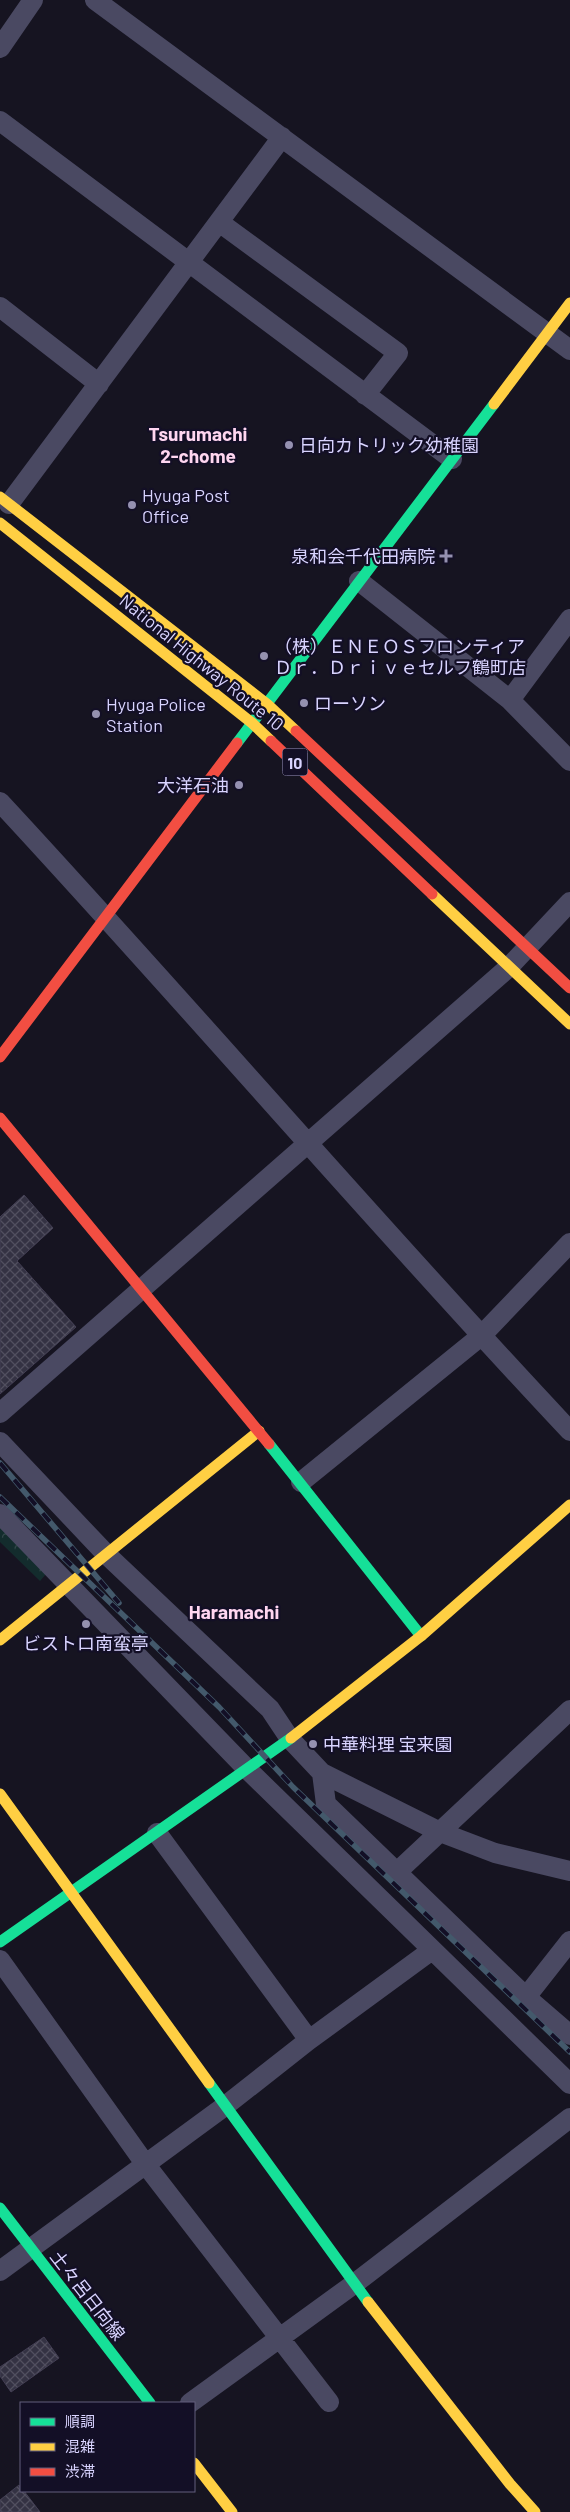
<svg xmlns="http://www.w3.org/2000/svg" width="570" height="2512" font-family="Barlow,'Noto Sans JP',sans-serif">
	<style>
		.park { fill: url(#park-crowns) }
		.building { fill: url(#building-cross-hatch); stroke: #433f54 }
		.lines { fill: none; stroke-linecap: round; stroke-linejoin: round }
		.street { stroke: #4a4962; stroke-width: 20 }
		.fast { stroke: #16e098; stroke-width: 11 }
		.slow { stroke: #ffcf43; stroke-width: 11 }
		.jam { stroke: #f24e42; stroke-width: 11 }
		.rail-casing { stroke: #43596b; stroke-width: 5.5 }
		.rail { stroke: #130f26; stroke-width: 4; stroke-dasharray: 11; stroke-linecap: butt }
		.poi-dot { fill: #9591b1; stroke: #130f26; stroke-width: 2 }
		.labels { text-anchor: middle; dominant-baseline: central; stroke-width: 4.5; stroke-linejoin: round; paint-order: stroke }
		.shield { fill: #130f26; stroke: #9e99be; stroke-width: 1 }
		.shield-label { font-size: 16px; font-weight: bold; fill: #d9d4ff }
		.poi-label { font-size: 18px; fill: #d9d4ff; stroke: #130f26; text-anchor: start }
		.street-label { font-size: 18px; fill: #d9d4ff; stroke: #130f26 }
		.neighbourhood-label { font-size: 19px; font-weight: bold; fill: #ffd6f0; stroke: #130f26 }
	</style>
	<defs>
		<pattern id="park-crowns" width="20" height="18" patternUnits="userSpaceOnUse" patternTransform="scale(1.25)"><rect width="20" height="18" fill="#132c2d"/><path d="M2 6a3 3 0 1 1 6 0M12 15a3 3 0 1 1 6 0" fill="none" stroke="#354a4c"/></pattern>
		<pattern id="building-cross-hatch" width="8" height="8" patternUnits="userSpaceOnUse" patternTransform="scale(1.25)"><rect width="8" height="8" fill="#343243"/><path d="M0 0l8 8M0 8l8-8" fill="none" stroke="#514f5f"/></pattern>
	</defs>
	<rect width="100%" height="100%" fill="#161421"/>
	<path class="park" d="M0 1526 46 1574 40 1581 0 1542Z"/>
	<path class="building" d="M24 1195 53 1228 17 1261 76 1327 0 1394V1217Z
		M44 2337 59 2358 11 2392 0 2376V2367Z
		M19 2485 21 2491H24L40 2512H0V2500Z"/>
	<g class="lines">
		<path class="street" d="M95 0 570 350
			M0 48 33 0
			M0 121 452 459
			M219 222 398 353 365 395
			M0 307 99 384
			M9 504 282 137
			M359 581 510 700 570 761
			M510 700 570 619
			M0 802C192 1009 376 1225 570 1431
			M0 1413 509 967 570 902
			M0 1442 107 1555 270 1709 290 1739 322 1773 440 1832 495 1853 570 1871
			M301 1482 481 1336 570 1243
			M0 1514 247 1769 570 2084
			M322 1773 326 1804 526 1997
			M397 1872 570 1710
			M570 1941 526 1997 570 2035
			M0 1960 146 2165 329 2402
			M309 2040 432 1950
			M0 2271 225 2106 309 2040 157 1833
			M190 2403 354 2284 570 2118"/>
		<path class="fast" d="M237 743 494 404
			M269 1444 421 1636
			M0 1942 291 1738
			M209 2083 368 2302
			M0 2208 150 2403"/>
		<path class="slow" d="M494 404 570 303
			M0 497 267 704 296 731
			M0 523 252 723 271 741
			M432 894 570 1024
			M0 1640 259 1431
			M291 1738 421 1636 570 1505
			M0 1794 209 2083
			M368 2302 510 2484 535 2512
			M194 2463 232 2512"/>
		<path class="jam" d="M296 731 570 988
			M271 741 432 894
			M0 1057 237 743
			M0 1118 269 1444"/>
		<g class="rail-casing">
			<path id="rail" d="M0 1463 119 1603
				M0 1497 219 1707 293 1787 570 2052"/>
		</g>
		<use href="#rail" class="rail"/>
	</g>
	<g class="poi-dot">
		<circle cx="289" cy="445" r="5"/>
		<circle cx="132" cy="505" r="5"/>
		<path d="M443.5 548.5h5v5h5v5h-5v5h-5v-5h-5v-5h5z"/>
		<circle cx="264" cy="656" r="5"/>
		<circle cx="304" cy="703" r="5"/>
		<circle cx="96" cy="714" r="5"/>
		<circle cx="239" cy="785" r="5"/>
		<circle cx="86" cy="1624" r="5"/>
		<circle cx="313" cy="1744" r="5"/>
	</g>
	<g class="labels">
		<rect class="shield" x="282.5" y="748.5" width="25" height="27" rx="4"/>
		<g class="shield-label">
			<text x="295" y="762">10</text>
		</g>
		<g class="poi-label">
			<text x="299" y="445">日向カトリック幼稚園</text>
			<text x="142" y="495">Hyuga Post<tspan x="142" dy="21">Office</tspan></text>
			<text x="435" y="556" text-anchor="end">泉和会千代田病院</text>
			<text x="274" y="646">（株）ＥＮＥＯＳフロンティア<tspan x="274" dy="21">Ｄｒ．Ｄｒｉｖｅセルフ鶴町店</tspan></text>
			<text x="314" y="703">ローソン</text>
			<text x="106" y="704">Hyuga Police<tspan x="106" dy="21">Station</tspan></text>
			<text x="229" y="785" text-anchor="end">大洋石油</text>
			<text x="86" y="1643" text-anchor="middle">ビストロ南蛮亭</text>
			<text x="323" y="1744">中華料理 宝来園</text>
		</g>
		<g class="street-label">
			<text transform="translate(202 662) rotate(39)">National Highway Route 10</text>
			<text transform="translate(88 2295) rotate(52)">土々呂日向線</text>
		</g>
		<g class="neighbourhood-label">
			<text x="198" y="433">Tsurumachi<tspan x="198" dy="22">2-chome</tspan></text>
			<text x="234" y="1611">Haramachi</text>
		</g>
	</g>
	<rect x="20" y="2402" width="175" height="90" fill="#130f26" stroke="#625e7d"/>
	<rect x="30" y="2418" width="25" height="8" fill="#16e098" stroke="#625e7d"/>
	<text x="65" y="2427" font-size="15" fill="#d9d4ff">順調</text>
	<rect x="30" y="2443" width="25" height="8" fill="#ffcf43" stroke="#625e7d"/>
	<text x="65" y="2452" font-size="15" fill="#d9d4ff">混雑</text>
	<rect x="30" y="2468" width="25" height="8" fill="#f24e42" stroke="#625e7d"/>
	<text x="65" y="2477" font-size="15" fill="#d9d4ff">渋滞</text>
</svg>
